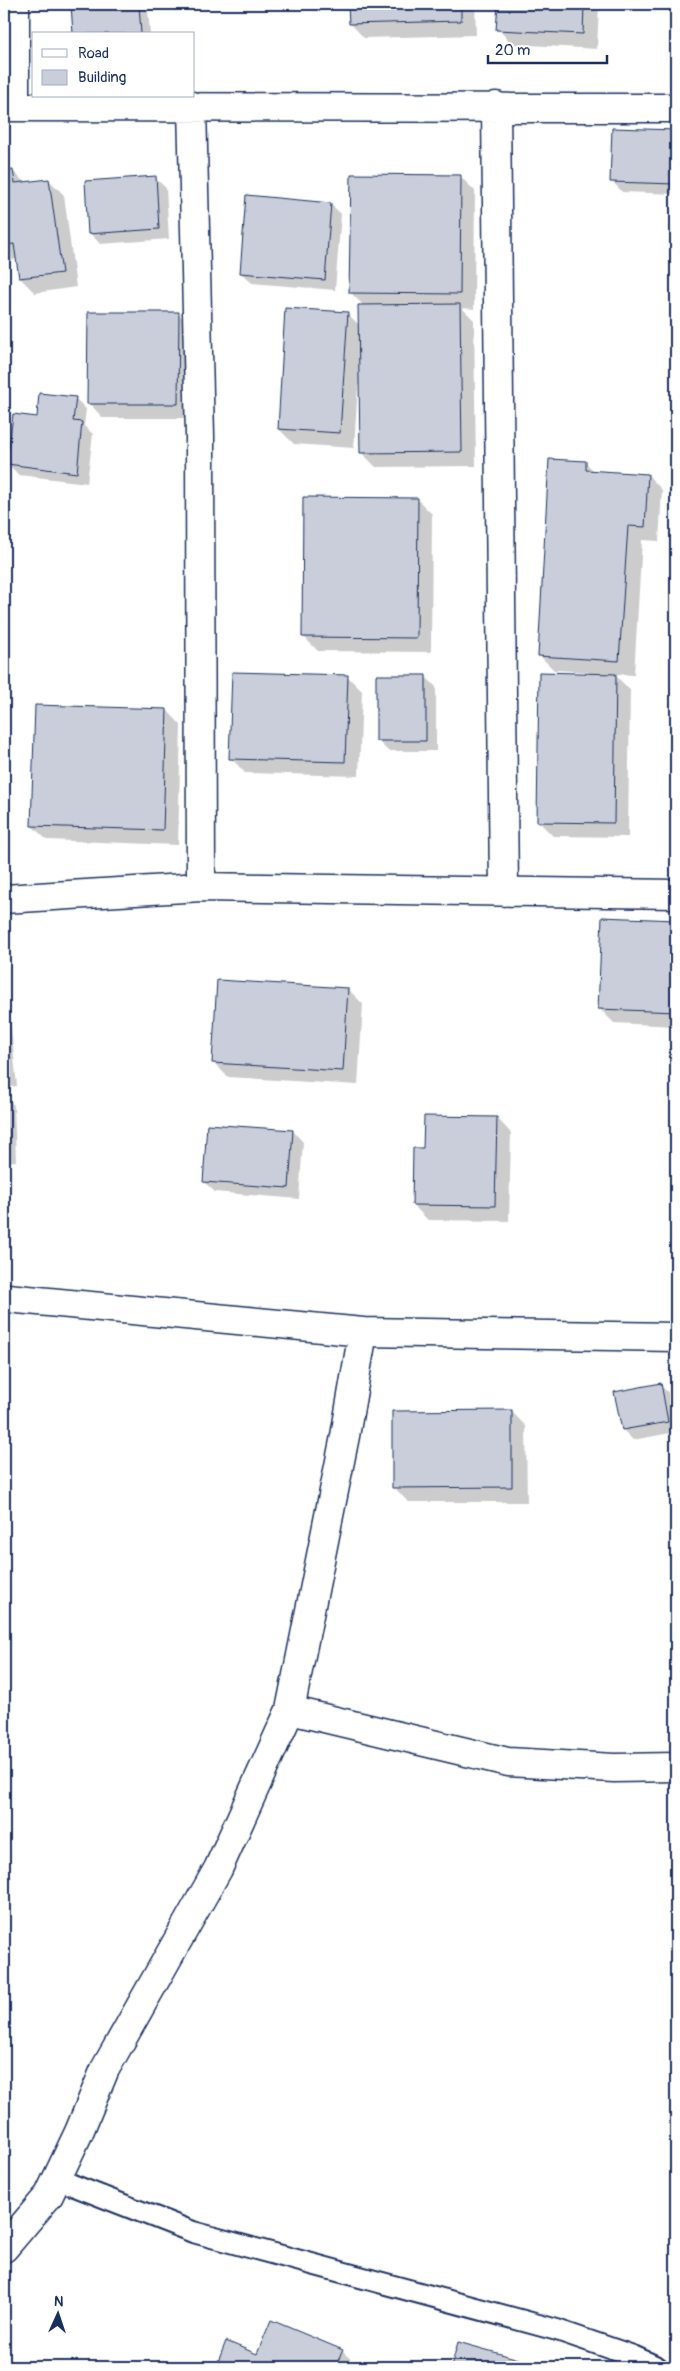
<svg xmlns="http://www.w3.org/2000/svg" width="680" height="2371" font-family="Pangolin,sans-serif">
	<style>
		.shadow { fill: #0003 }
		.building { fill: #caceda; stroke: #1b2f5e }
		.lines { fill: none; stroke-linecap: round; stroke-linejoin: round }
		.service-casing { stroke: #1b2f5e; stroke-width: 24 }
		.minor-casing { stroke: #1b2f5e; stroke-width: 31 }
		.service { stroke: #fff; stroke-width: 20 }
		.minor { stroke: #fff; stroke-width: 28 }
	</style>
	<rect width="100%" height="100%" fill="#fff"/>
	<filter id="ink" filterUnits="userSpaceOnUse"><feTurbulence type="fractalNoise" baseFrequency=".02" numOctaves="2"/><feDisplacementMap in="SourceGraphic" scale="10" xChannelSelector="R" yChannelSelector="G"/><feConvolveMatrix kernelMatrix="1 2 1 2 8 2 1 2 1" color-interpolation-filters="sRGB"/></filter>
	<g filter="url(#ink)">
		<path class="shadow" d="M86 4H142L148 10 150 34H75L72 5Z
			M349 4H475L476 35 364 38 350 23Z
			M499 4H599L597 49 512 44 498 29Z
			M613 130 676 131V194L622 192 612 181Z
			M13 171 25 183 49 180 64 195 76 287 35 293 20 278 18 259 4 261V172Z
			M461 177 475 191 474 309 462 308 474 320 476 466 376 467 361 452 360 385H358L354 448 294 444 279 429 347 313 360 326 365 307 351 293Z
			M155 178 166 188 169 239 100 244 90 233Z
			M331 204 341 214 335 290 252 283 241 273Z
			M178 314 193 328V418H103L89 403Z
			M75 398 86 409 84 426 93 434 87 483 19 475 8 464 38 419Z
			M586 463 595 472 648 475 662 490 659 541 642 540 634 675 614 674 630 690 628 837 553 836 538 821 588 674 589 672 554 670 539 655Z
			M418 500 432 514 431 652 318 651 303 636Z
			M347 676 362 691 359 776 245 773 231 758Z
			M425 676 436 687V751H388L377 740Z
			M167 710 181 725 178 845 47 840 32 826Z
			M603 918 676 921V1026L614 1023 600 1009Z
			M348 989 363 1004 358 1085 228 1077 213 1062Z
			M4 1001 9 1006 17 1086 4 1088Z
			M4 1095 14 1105 16 1161 4 1162Z
			M497 1118 511 1133 509 1221 428 1220 413 1205 425 1149Z
			M293 1131 303 1142 299 1199 215 1192 204 1182Z
			M660 1385 671 1395 676 1432 633 1440 623 1430Z
			M511 1411 526 1426 527 1502H408L394 1487Z
			M227 2343 258 2355 342 2351 357 2365 356 2367H217Z
			M459 2343 540 2366 541 2367H452Z"/>
		<path class="building" d="M71 4H139L141 34H73Z
			M348 4H461V21L349 24Z
			M498 4H584L583 34 496 30Z
			M612 128 676 130V184L610 182Z
			M13 170 15 183 49 179 62 273 19 278 14 244 4 245V171Z
			M351 174 461 175 460 294 349 293Z
			M156 176 159 229 88 234 85 181Z
			M246 195 331 203 325 280 240 273Z
			M460 304 462 452 360 453 358 305Z
			M285 308 348 312 340 433 278 429Z
			M88 312H179L178 404H87Z
			M39 393 76 397 73 421 82 422 77 473 7 464 13 414 37 417Z
			M549 459 586 461V470L648 474 645 527 628 526 619 661 538 656Z
			M303 497 418 498 417 638 302 637Z
			M232 672 348 675 345 762 229 759Z
			M539 672 616 674 614 823 537 822Z
			M376 675H426V741H376Z
			M35 705 167 709 163 830 31 826Z
			M602 917 676 920V1012L598 1009Z
			M217 980 348 988 343 1071 212 1063Z
			M4 1100 6 1151H4Z
			M424 1116 497 1117 495 1206 412 1205 413 1148H423Z
			M207 1124 293 1130 289 1188 203 1182Z
			M661 1383 668 1422 622 1430 614 1392Z
			M512 1410V1487L392 1488V1411Z
			M271 2320 343 2350 335 2367H216L226 2341 257 2354Z
			M458 2342 540 2365V2367H451Z"/>
		<g class="lines">
			<g class="service-casing">
				<path id="service" d="M57 2179 193 2232 557 2330 633 2356 657 2367"/>
			</g>
			<g class="minor-casing">
				<path id="minor" d="M192 106 200 436 201 887
					M496 106 504 892
					M4 107 676 108
					M15 107V4
					M4 899 201 887 676 894
					M7 1298 363 1332
					M290 1710 508 1762 614 1768 676 1767
					M4 2248 49 2195 79 2132 105 2069 218 1869 290 1710 345 1436 363 1332 676 1337"/>
			</g>
			<use href="#service" class="service"/>
			<use href="#minor" class="minor"/>
		</g>
	</g>
	<rect width="680" height="2371" fill="none" stroke="#fff" stroke-width="20"/>
	<rect x="10" y="10" width="660" height="2351" fill="none" stroke="#1b2f5e" stroke-width="2" filter="url(#ink)"/>
	<rect x="32" y="32" width="162" height="65" fill="#ffffff" stroke="#a4acbf"/>
	<rect x="42" y="49" width="25" height="8" fill="#ffffff" stroke="#a4acbf"/>
	<text x="78" y="58" font-size="15" fill="#1b2f5e">Road</text>
	<rect x="42" y="70" width="25" height="15" fill="#caceda" stroke="#a4acbf"/>
	<text x="78" y="82" font-size="15" fill="#1b2f5e">Building</text>
	<g transform="translate(58 2314) rotate(3)" stroke="#ffffff" stroke-width="4" paint-order="stroke">
	<path d="M0-4L9 19L0 12L-9 19Z" fill="#1b2f5e"/>
	<text y="-8" font-size="14" font-weight="bold" text-anchor="middle" fill="#1b2f5e">N</text>
	</g>
	<path d="M488 55v8h119v-8" fill="none" stroke="#1b2f5e" stroke-width="2.5"/>
	<text x="495" y="55" font-size="15" fill="#1b2f5e" stroke="#ffffff" stroke-width="4" paint-order="stroke">20 m</text>
</svg>
